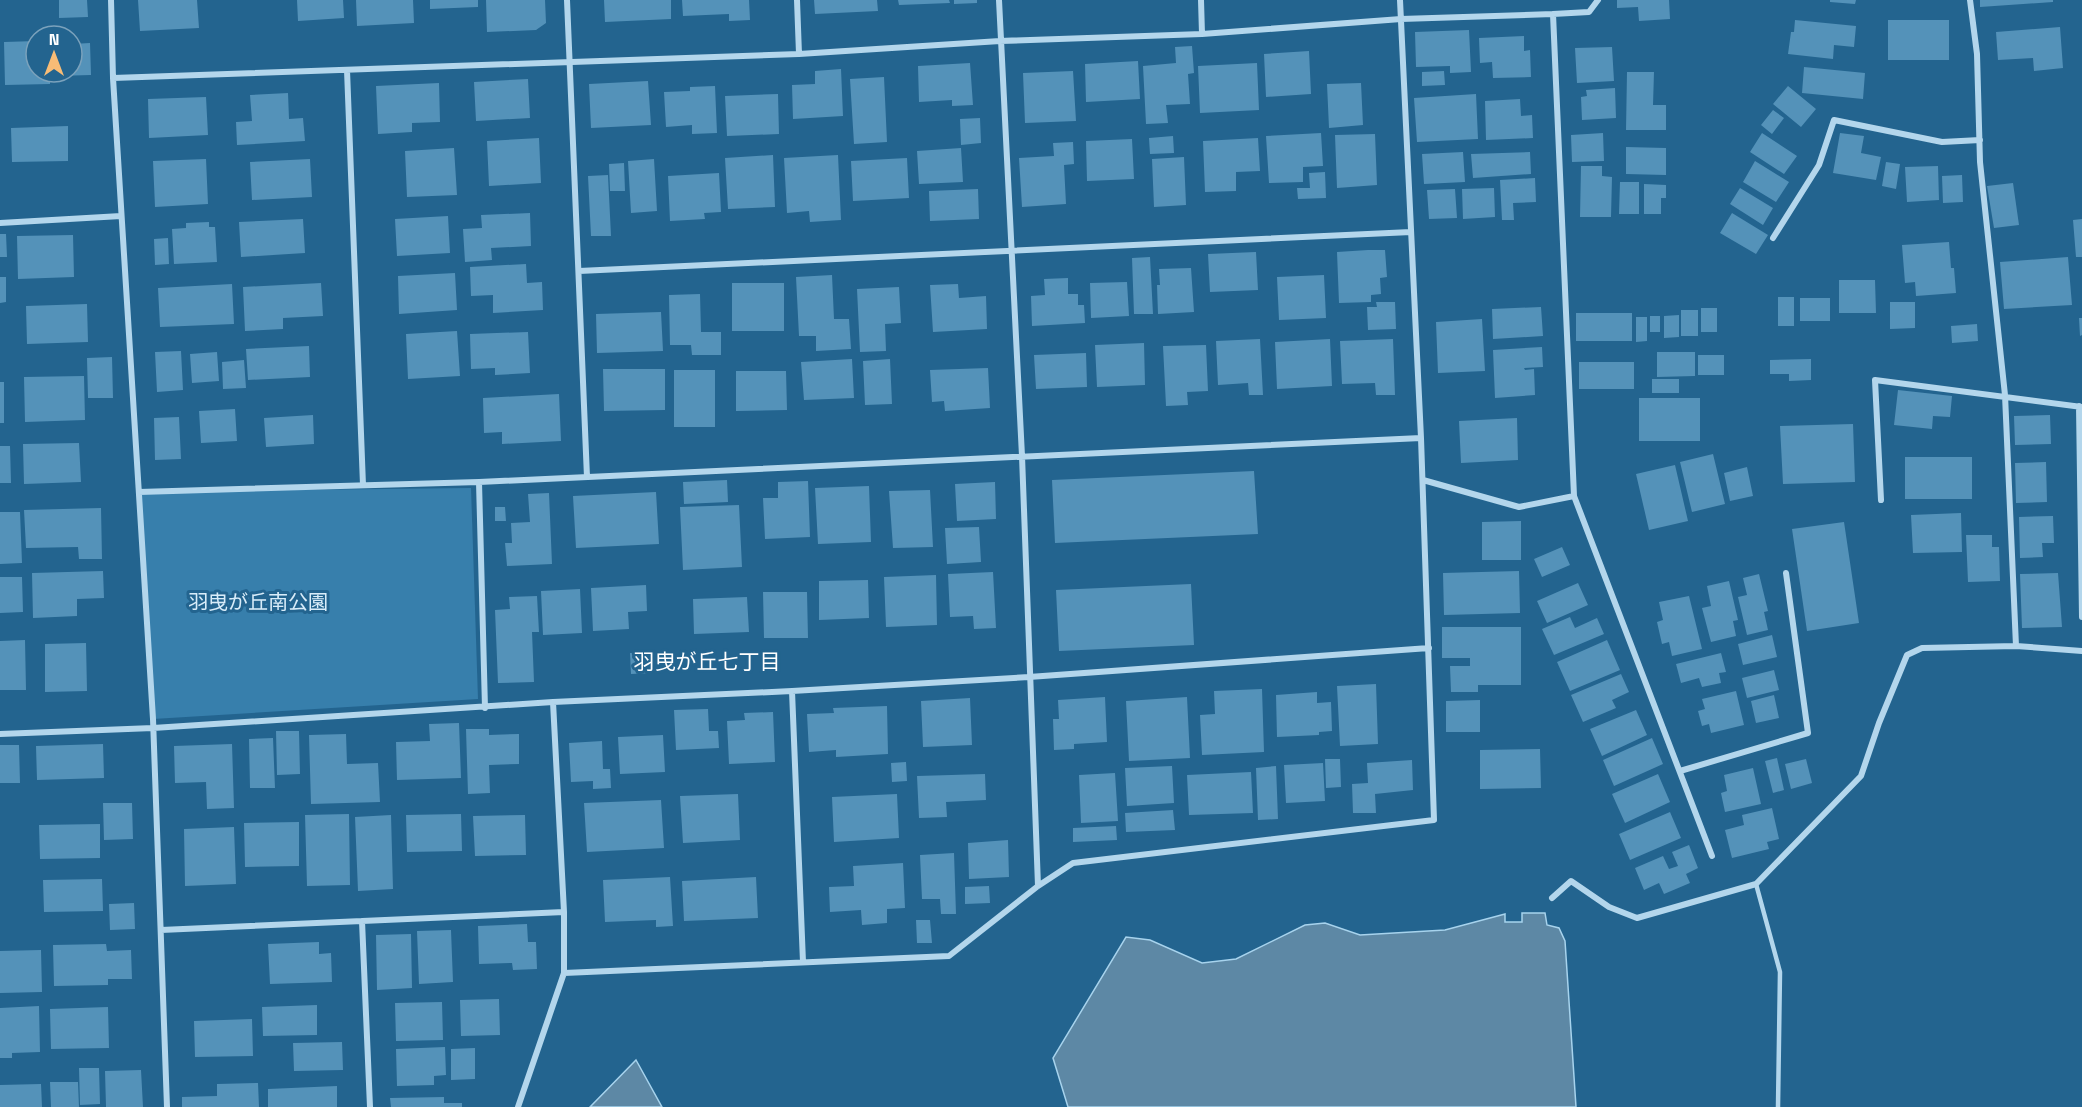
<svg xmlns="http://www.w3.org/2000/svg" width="2082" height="1107" font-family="'Space Grotesk','Noto Sans JP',sans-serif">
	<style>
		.green { fill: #377fac }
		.water { fill: #5d88a5; stroke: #a7d3ed; stroke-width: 1.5 }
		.building { fill: #5492b9 }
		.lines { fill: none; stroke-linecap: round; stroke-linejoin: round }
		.service { stroke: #b3d6ec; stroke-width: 4.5 }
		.minor { stroke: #b3d6ec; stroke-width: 6 }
		.labels { text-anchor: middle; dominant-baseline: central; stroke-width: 6; stroke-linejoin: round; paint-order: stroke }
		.park-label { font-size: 20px; fill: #d8ecf9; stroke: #23648f }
		.neighbourhood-label { font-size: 21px; fill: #fff; stroke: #23648f }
	</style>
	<rect width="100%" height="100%" fill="#23648f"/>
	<path class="green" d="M471 488 478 699 153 719 139 492Z"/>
	<path class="water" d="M1522 913H1545L1547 925 1559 928 1565 941 1576 1107H1068L1053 1058 1126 937 1150 940 1202 963 1236 959 1305 925 1325 923 1360 935 1445 930 1505 914V922H1522Z
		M636 1060 662 1107H590Z"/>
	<path class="building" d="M59 0H87L88 17 59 18Z
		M138 0H197L199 28 140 31Z
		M297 0H343L344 18 298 21Z
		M356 0H413L414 23 357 26Z
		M430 0H478V7L430 9Z
		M486 0H545L546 23 536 30 487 32Z
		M604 0H671V19L605 22Z
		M682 0H749L750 20 729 21V14L683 16Z
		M814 0H877L878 11 815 14Z
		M898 0H949L950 3 899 5Z
		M954 0H977V3L954 4Z
		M1617 0H1669L1670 19 1639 21 1638 7 1617 8Z
		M1830 0H1856L1855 4 1830 2Z
		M1980 0H2053V2L1980 7Z
		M1795 20 1856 26 1854 47 1834 45 1833 59 1788 54 1791 32H1794Z
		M1888 20H1949V60H1888Z
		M2060 27 2063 68 2034 71 2033 58 1998 60 1996 32Z
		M1469 30 1471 72 1450 73V66L1416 67 1415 32Z
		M1524 36V51L1530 50 1531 77 1493 78 1492 62 1480 63 1479 38Z
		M36 41V72H50V84L5 85 4 42Z
		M90 43 91 75 56 76V72H72V44Z
		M1192 46 1194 73 1188 74 1190 104 1166 105 1168 123 1146 124 1143 66 1176 63 1175 47Z
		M1612 47 1614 81 1577 83 1575 48Z
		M1309 51 1311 94 1266 97 1264 54Z
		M1138 61 1140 99 1086 102 1085 64Z
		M970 63 973 105 952 106V100L919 102 918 66Z
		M1257 63 1259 110 1200 113 1198 66Z
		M1804 67 1865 73 1863 99 1802 93Z
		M841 69 843 116 793 119 792 85 815 84V71Z
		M1073 71 1076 121 1025 123 1023 73Z
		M1444 71 1445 85 1422 86V72Z
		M1627 72H1654L1653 105H1666V130H1626Z
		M884 77 887 142 854 144 850 79Z
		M528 79 530 118 476 121 474 82Z
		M648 81 651 125 591 128 589 84Z
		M439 83 440 122 412 123V132L378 134 376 86Z
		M1361 83 1363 125 1329 128 1327 84Z
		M715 86 717 133 692 134V125L666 127 664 92 690 91V87Z
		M1788 86 1816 109 1801 127 1773 104Z
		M1615 88 1616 118 1582 120 1581 97 1587 96 1586 90Z
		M288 93 289 119 303 118 305 141 237 145 236 122 252 121 250 95Z
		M778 94 779 134 727 136 725 96Z
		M1476 94 1478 139 1417 142 1414 98Z
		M206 97 208 135 149 138 148 99Z
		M1520 99 1521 116 1532 115 1533 138 1486 140 1485 101Z
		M1773 110 1784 118 1772 134 1761 125Z
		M980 118 981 143 961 145 960 119Z
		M68 126V161L12 162 11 128Z
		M1321 133 1323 166 1303 167V182L1269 183 1266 136Z
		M1603 133 1604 161 1572 162 1571 135Z
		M1762 133 1797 156 1784 174 1750 152Z
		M1840 133 1864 136 1861 153 1881 157 1876 180 1833 173Z
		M1375 134 1377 185 1337 188 1335 135Z
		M1173 136 1174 153 1150 154 1149 138Z
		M539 138 541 183 489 186 487 141Z
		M1258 138 1260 171 1236 172V191L1205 192 1203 141Z
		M1132 139 1134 179 1087 181 1086 141Z
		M1073 142 1074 164 1064 165 1066 204 1022 207 1019 158 1054 156 1053 143Z
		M1626 147 1666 148V175L1626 174Z
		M454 148 457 195 407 197 405 151Z
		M961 148 963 182 919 184 917 151Z
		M1463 152 1465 182 1424 184 1422 154Z
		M1530 152 1531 174 1473 178 1471 154Z
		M773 155 775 207 728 209 725 158Z
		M838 155 841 220 810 222 809 211 787 213 784 158Z
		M1184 157 1186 205 1154 207 1152 159Z
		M907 158 909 198 853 201 851 161Z
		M206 159 208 204 155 207 153 161Z
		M310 159 312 197 252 200 250 162Z
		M654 159 657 211 631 213 628 161Z
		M1755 161 1789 182 1776 202 1743 182Z
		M1886 162 1900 164 1896 189 1882 186Z
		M624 163 625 191H610L609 164Z
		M1581 166H1602V176L1612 177 1611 217H1580Z
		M1938 166 1939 200 1907 202 1905 167Z
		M1325 172 1326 198 1298 199 1297 188H1310L1309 173Z
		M719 173 721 212 704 213 705 219 670 221 668 176Z
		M608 175 611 236H591L588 176Z
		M1962 175 1963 202 1943 203 1942 176Z
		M1535 178 1536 202 1513 203 1514 220H1502L1500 180Z
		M1620 182H1639V214H1619Z
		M2013 183 2019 225 1994 228 1987 186Z
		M1644 184 1666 185V198H1661V214H1644Z
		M1494 188 1495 217 1463 219 1462 189Z
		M1740 188 1773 208 1763 225 1730 204Z
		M978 189 979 219 930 221 929 191Z
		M1455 189 1457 218 1429 219 1427 190Z
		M530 213 531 246 491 248 492 260 465 262 463 229 482 228 481 215Z
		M1732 213 1768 235 1756 254 1720 233Z
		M448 216 450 253 397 256 395 219Z
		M303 219 305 253 241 257 239 222Z
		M2082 219V257H2076L2073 220Z
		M209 222V227H215L217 262 174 264 172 229 186 228V223Z
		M0 234H6L7 257H0Z
		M73 235 74 277 18 279 17 236Z
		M168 238 169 264 155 265 154 239Z
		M1949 242 1951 268H1954L1956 293 1916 296 1915 282 1905 283 1902 245Z
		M1368 250H1385L1387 277 1380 278 1381 294 1371 295V302L1339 303 1337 252Z
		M1256 252 1258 290 1210 292 1208 254Z
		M1150 257 1153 314H1134L1132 258Z
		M2068 257 2072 305 2004 309 2000 262Z
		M526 264 527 283 542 282 543 310 493 313V295L471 296 470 267Z
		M1191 268 1194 312 1158 314 1157 285H1160L1159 269Z
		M455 273 457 310 399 314 398 276Z
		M832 275 834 319H849L851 349 816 351V336H799L796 277Z
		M1324 275 1326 318 1279 320 1277 277Z
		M0 277H6V302L0 303Z
		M1068 278V294H1078V305H1084L1085 323 1032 326 1031 296 1045 295 1044 279Z
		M1839 280H1875L1876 313H1839Z
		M1127 282 1129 316 1091 318 1090 283Z
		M321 283 323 316 283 318V329L245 331 243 287Z
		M732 283H784V331H732Z
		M232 284 234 324 160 327 158 288Z
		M958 284 959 298 986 296 987 329 933 332 930 285Z
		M899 287 901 323 885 324 886 351 860 352 857 289Z
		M700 294 701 332H721V355H692L691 345H670L669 295Z
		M1778 297H1794V326H1778Z
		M1800 298H1830V321H1800Z
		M1376 302H1395L1396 329 1368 330 1367 307H1377Z
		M1890 302H1915V328L1890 329Z
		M87 304 88 342 27 344 26 306Z
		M1541 307 1543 336 1493 339 1492 309Z
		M1701 308H1717V332H1701Z
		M1681 310H1698V336H1681Z
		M661 312 663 351 597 353 596 314Z
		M1576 313H1632V341H1576Z
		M1679 315V337L1664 338V316Z
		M1650 316H1660V332H1650Z
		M1636 317H1647V341L1636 342Z
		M2079 318H2082V335L2080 336Z
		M1482 319 1485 371 1438 373 1436 322Z
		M1977 324 1978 341 1952 343 1951 326Z
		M457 331 460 376 408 379 406 334Z
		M528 332 530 373 495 375V368L471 369 470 334Z
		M1260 339 1263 395H1249L1248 383 1218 385 1216 341Z
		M1330 339 1332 386 1277 389 1275 342Z
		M1393 339 1395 395H1376L1375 383 1342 384 1340 341Z
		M1144 343 1145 385 1097 387 1095 345Z
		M1206 345 1208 391 1187 392 1188 405 1166 406 1163 346Z
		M309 346 310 377 248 380 246 349Z
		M1542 347 1543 367 1524 368 1525 370 1534 369 1535 395 1495 398 1493 350Z
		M181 351 183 390 157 392 155 352Z
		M217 352 219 381 192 383 190 354Z
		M1657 352H1695V376L1657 377Z
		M1086 353 1087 387 1036 389 1034 355Z
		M1698 355H1724V375H1698Z
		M112 357 113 398H88L87 358Z
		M852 359 854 398 804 400 801 362Z
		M890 359 892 404 865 405 863 361Z
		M1811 359V380L1789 381V374H1770V360Z
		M244 360 246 388 223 389 222 362Z
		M1579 362H1634V389H1579Z
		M988 368 990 408 945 411 944 401 932 402 930 370Z
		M603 369H665V410L604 411Z
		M674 370H715V427H674Z
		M736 371H786L787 410 736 411Z
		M84 376 85 420 25 422 24 377Z
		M1652 379H1679V393H1652Z
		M0 382H4V423H0Z
		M1898 390 1952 396 1950 417 1933 416 1932 429 1894 425Z
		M559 394 561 441 502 444V432L484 433 483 398Z
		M1639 398H1700V441H1639Z
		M235 409 237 441 201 443 199 411Z
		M313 415 314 444 266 447 264 418Z
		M2050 415 2051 444 2015 445 2014 416Z
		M179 417 181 459 155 460 154 418Z
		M1517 418 1518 460 1461 463 1459 421Z
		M1853 424 1855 482 1783 484 1780 426Z
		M79 443 81 482 24 484 23 444Z
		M0 446H10L11 483H0Z
		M1713 454 1725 504 1692 512 1680 462Z
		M1905 457H1972V499H1905Z
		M2046 462 2047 502 2016 503 2015 463Z
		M1675 465 1688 521 1649 530 1636 474Z
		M1747 467 1753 496 1730 501 1724 473Z
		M1254 471 1258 534 1055 543 1052 480Z
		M727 480 728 502 684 504 683 482Z
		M808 481 810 537 765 539 763 498H778V482Z
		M995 482 996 519 957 521 955 484Z
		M869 486 871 542 818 544 815 488Z
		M930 490 933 547 893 548 889 491Z
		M656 492 659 544 576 548 573 496Z
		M549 493 552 564 507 566 505 543H512L511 523 530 522 528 494Z
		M739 505 742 567 683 570 680 507Z
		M495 507H505L506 521H495Z
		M101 508 102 559H79L78 547 26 548 24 510Z
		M0 512H20L22 563 0 564Z
		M1961 513 1962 552 1913 553 1911 515Z
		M2053 516 2054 543H2042L2043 557 2020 558 2019 517Z
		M1521 521V560H1482V522Z
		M1844 522 1859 623 1807 631 1792 529Z
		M979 527 981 562 947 564 945 528Z
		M1966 535H1992V547H1999L2000 581 1968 582Z
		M1562 547 1570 565 1542 577 1534 559Z
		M103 571 104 598 77 599V616L33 618 32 573Z
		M1519 571 1520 613 1444 615 1443 573Z
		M993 572 996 628 974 629 973 616 950 617 948 574Z
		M2058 573 2062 627 2022 628 2020 574Z
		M1759 574 1768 611 1764 612 1768 630 1747 635 1738 597 1747 595 1743 578Z
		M936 575 937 625 886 627 884 577Z
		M0 577H22L23 612 0 613Z
		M868 580 869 618 819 620V581Z
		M1729 581 1738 620 1733 621 1736 636 1711 642 1702 608 1711 606 1707 586Z
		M1578 583 1588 605 1547 623 1537 601Z
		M1191 584 1194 645 1059 651 1056 590Z
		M646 585 647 611 628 612 629 629 593 631 591 588Z
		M580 589 582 633 543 635 541 591Z
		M763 592H807L808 638H764Z
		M537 596 539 632H532L534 682 498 683 495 610 510 609 509 597Z
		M1689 596 1702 649 1672 656 1669 642 1662 644 1657 622 1663 620 1659 602Z
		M747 597 749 632 694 634 693 599Z
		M1570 617 1575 628 1597 618 1604 634 1554 655 1542 629Z
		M1442 627H1521V685H1478V692H1451L1450 666H1470V658H1442Z
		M1772 635 1777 657 1743 665 1738 644Z
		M25 640 26 690H0V641Z
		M1607 640 1620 670 1570 691 1557 662Z
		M86 643 87 691 45 692V644Z
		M651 652 652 673 631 674 630 653Z
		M1721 653 1726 672 1719 673 1721 683 1702 687 1699 678 1681 683 1676 664Z
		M1774 670 1779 690 1747 698 1742 678Z
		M1621 674 1629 692 1612 700 1616 708 1583 722 1571 695Z
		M1376 684 1378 744 1340 746 1337 686Z
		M1262 689 1264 752 1202 755 1200 715 1215 714 1214 691Z
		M1736 691 1744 725 1711 733 1709 724 1702 726 1698 711 1705 709 1702 699Z
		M1317 692V703L1331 702 1332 731 1319 732V735L1277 737 1276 695Z
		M1774 695 1779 718 1756 723 1751 701Z
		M1105 697 1107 742 1074 744V749L1054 750 1053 719H1059L1058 700Z
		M1187 697 1190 758 1129 761 1126 701Z
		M970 698 972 745 923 747 921 701Z
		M1480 700V732H1446V701Z
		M887 706 888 754 836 757V750L809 752 807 714 834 713 833 708Z
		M708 709 709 731H718L719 748 676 750 674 710Z
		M1636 710 1647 735 1602 756 1590 729Z
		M773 712 775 762 729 764 727 721 745 720 744 713Z
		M459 723 461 778 397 780 396 742 430 741 429 724Z
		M466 729H489V735L519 734V764L489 765 490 793 468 794Z
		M276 731H299L300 774 277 775Z
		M346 734 347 764 378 763 380 802 311 804 309 735Z
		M663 735 665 772 620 774 618 737Z
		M273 738 275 788H250L249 739Z
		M1652 738 1663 764 1614 786 1603 760Z
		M602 741 603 769H610L611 788 593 789V781L571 782 569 743Z
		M103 744 104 778 37 780 36 746Z
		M232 744 234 808 207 809 206 782 175 783 174 746Z
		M0 745H19L20 783H0Z
		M1540 749 1541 788 1480 789V750Z
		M1777 758 1784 790 1773 793 1765 761Z
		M1325 759H1340L1341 787 1326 788Z
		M1806 759 1812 783 1791 789 1785 764Z
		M1412 760 1413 790 1375 794 1376 813H1353L1352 784 1368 783 1367 763Z
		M906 762 907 781 892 782 891 763Z
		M1323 763 1325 801 1286 803 1284 765Z
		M1172 766 1174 803 1127 806 1125 768Z
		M1276 766 1278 819 1258 820 1256 768Z
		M1753 768 1761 804 1725 812 1721 793 1727 791 1724 775Z
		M1251 772 1253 813 1189 815 1187 775Z
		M1115 773 1118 821 1081 823 1079 775Z
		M985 774 986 800 946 802 947 817 919 818 917 776Z
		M1658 774 1670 802 1625 823 1612 794Z
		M738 794 740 840 683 843 680 796Z
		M897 794 899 838 834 842 832 797Z
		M661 800 664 848 587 852 584 803Z
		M103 803H132L133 839 104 840Z
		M1772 808 1779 839 1767 842 1769 849 1732 858 1725 830 1744 825 1742 815Z
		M1173 810 1175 830 1126 832 1125 813Z
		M1670 812 1681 838 1630 860 1619 834Z
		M349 814 350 885 307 886 305 815Z
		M461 814 462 851 407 852 406 815Z
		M391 815 393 889 358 891 355 817Z
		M525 815 526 855 475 856 473 816Z
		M299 822V866L245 867 244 823Z
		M100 824V858L40 859 39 825Z
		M1116 826 1117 840 1073 842V828Z
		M234 827 236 884 185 886 184 829Z
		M1008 840 1009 877 969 879 968 843Z
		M1689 845 1698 868 1686 874 1690 883 1664 894 1659 883 1644 890 1635 868 1663 856 1669 869 1678 866 1672 852Z
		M954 853 956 914H941L940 899H922L920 855Z
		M903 863 905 908 887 909V923L862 925 861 910 830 912 829 887 854 886 853 866Z
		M670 877 673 926 656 927V920L605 922 603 880Z
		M756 877 758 918 684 921 682 881Z
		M102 879 103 911 44 912 43 880Z
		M989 886 990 903 965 904V887Z
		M134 903 135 929 110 930 109 904Z
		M916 920H930L932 943H917Z
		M527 924 528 942H536L537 969 513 970 512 963 479 964 478 926Z
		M451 930 453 982 419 984 417 931Z
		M411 934 412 988 377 990 376 935Z
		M319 942V954L331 953 332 982 270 984 268 944Z
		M106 944 107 951 131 950 132 979H108V985L54 986 53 945Z
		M41 950 42 992 0 993V951Z
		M499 999 500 1035 461 1036 460 1000Z
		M442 1002 443 1040 396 1041 395 1003Z
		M317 1005V1035L263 1036 262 1007Z
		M39 1006 40 1052 12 1053V1058H0V1008Z
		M108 1007 109 1048 51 1049 50 1009Z
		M252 1019 253 1056 195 1057 194 1021Z
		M342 1042 343 1070 294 1071 293 1043Z
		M445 1047 446 1075 434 1076V1085L397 1086 396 1049Z
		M475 1048V1079L451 1080V1049Z
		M79 1068H99L100 1104 80 1105Z
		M141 1070 143 1107H106L105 1071Z
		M50 1082H78L79 1107H51Z
		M258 1083 259 1107H182V1097L217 1096V1084Z
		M41 1084 42 1107H0V1085Z
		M337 1086V1107H268V1089Z
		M444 1097V1103H462V1107H391L390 1098Z"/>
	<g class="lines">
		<path class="service" d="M1756 884 1780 972 1778 1107"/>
		<path class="minor" d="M111 0 113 78 153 719 167 1107
			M567 0 587 477
			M797 0 799 54
			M999 0 1022 456 1038 886
			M1201 0 1202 34
			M1970 0 1977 54 1980 162 2005 395 2016 646
			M1553 14 1589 12 1598 0
			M347 70 363 485
			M113 78 799 54 1000 41 1202 34 1401 19 1553 14 1574 496 1712 856
			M0 223 121 216
			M1773 238 1819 165 1834 120 1942 142 1980 140
			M579 271 1411 232
			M2079 406 2082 617
			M1423 480 1519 507 1574 496
			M479 482 485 708
			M139 492 479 482 1421 438
			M1881 500 1875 380 2082 407
			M792 691 803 962
			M553 702 564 912V973
			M0 734 153 728 553 702 792 691 1029 677 1429 648
			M1680 771 1808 733 1786 573
			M1552 898 1571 881 1609 907 1637 918 1756 884 1861 776 1879 723 1907 655 1922 648 2016 646 2082 651
			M362 921 370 1107
			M161 930 564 912
			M518 1107 564 973 949 956 1038 886 1073 863 1434 820 1421 438 1400 0"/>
	</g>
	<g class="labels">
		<g class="park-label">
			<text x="258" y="602">羽曳が丘南公園</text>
		</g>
		<g class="neighbourhood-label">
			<text x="707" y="661">羽曳が丘七丁目</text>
		</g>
	</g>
	<g transform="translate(54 54)"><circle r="28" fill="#23648f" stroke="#7ba2bc" stroke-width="1.5"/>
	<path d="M0-4.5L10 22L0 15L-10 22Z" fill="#f7bc76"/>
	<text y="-9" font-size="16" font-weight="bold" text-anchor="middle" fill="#ffffff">N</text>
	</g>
</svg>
